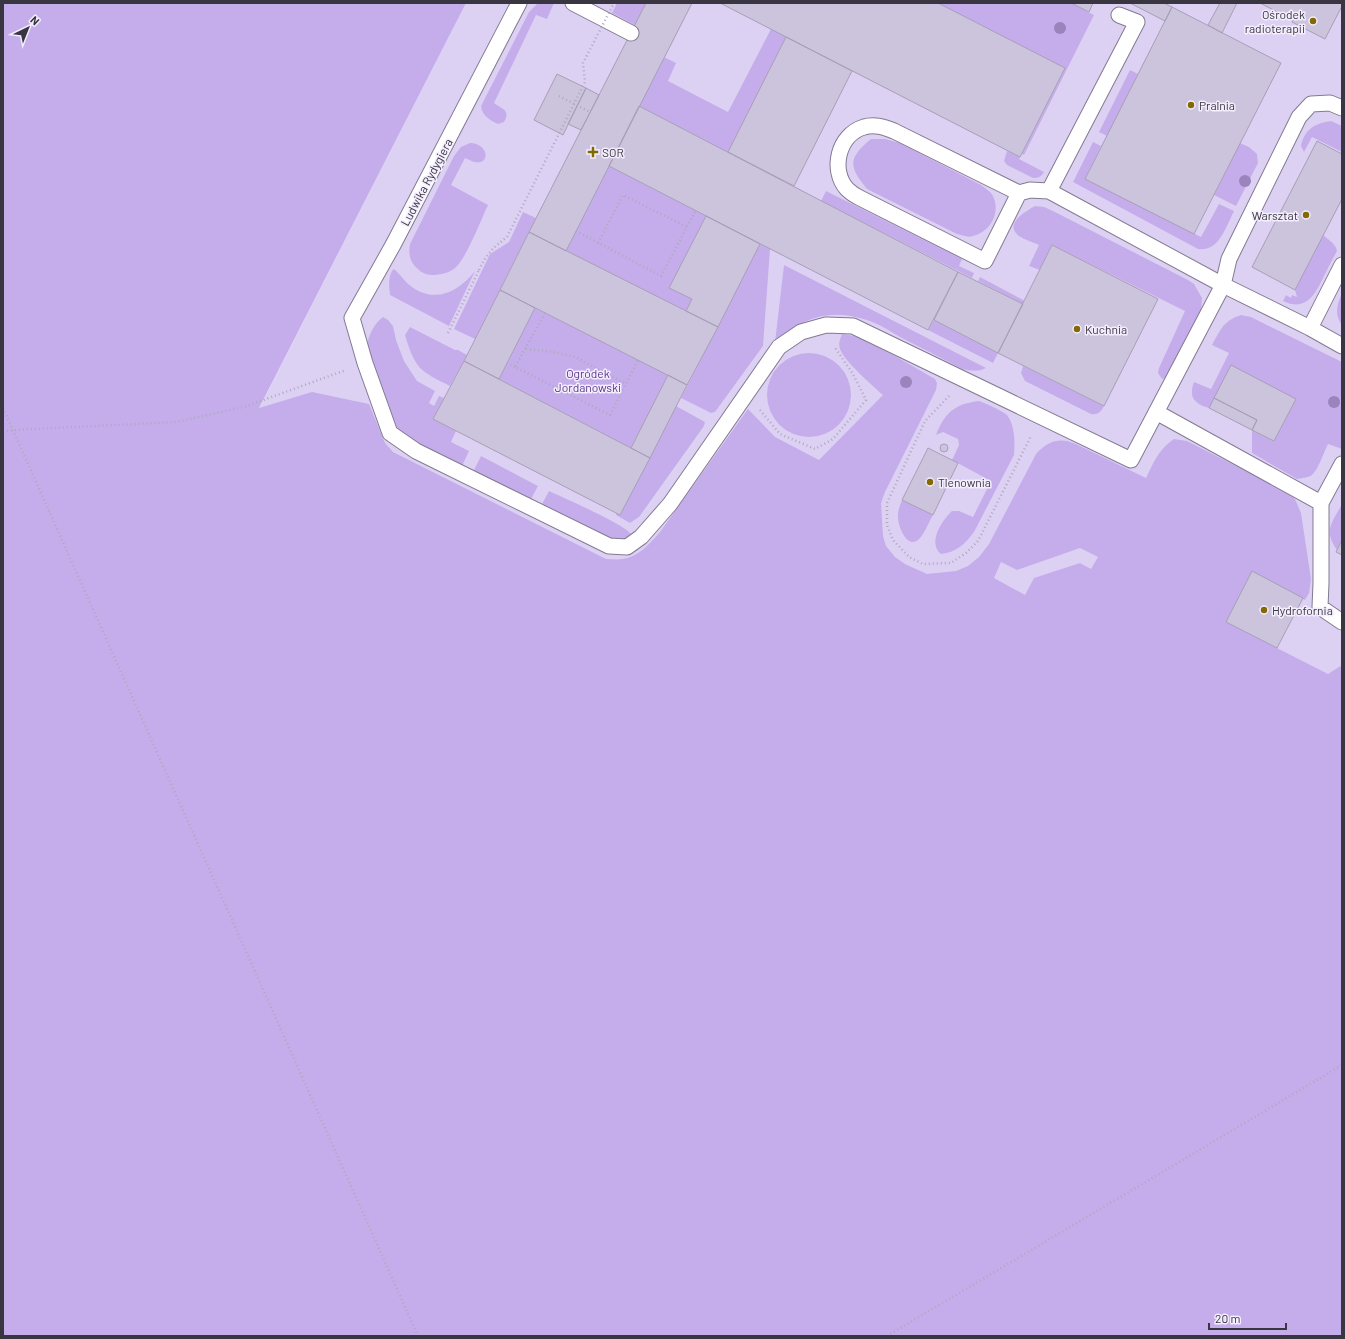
<svg xmlns="http://www.w3.org/2000/svg" width="1345" height="1339" font-family="Barlow,sans-serif">
	<style>
		.built { fill: #ddd1f3 }
		.green { fill: #c5adec; fill-rule: evenodd }
		.building { fill: #ccc3dd; stroke: #a79eb7 }
		.lines { fill: none; stroke-linecap: round; stroke-linejoin: round }
		.service-casing { stroke: #837a92; stroke-width: 17 }
		.path { stroke: #afa8bd; stroke-width: 2.5; stroke-dasharray: 1 3; stroke-linecap: butt }
		.service { stroke: #fff; stroke-width: 15 }
		.path-bridge { stroke: #afa8bd; stroke-width: 2.5; stroke-dasharray: 1 3; stroke-linecap: butt }
		.tree { fill: #9b83bb }
		.poi-dot { fill: #836903; stroke: #f4eefe; stroke-width: 1.5 }
		.labels { text-anchor: middle; dominant-baseline: central; stroke-width: 3; stroke-linejoin: round; paint-order: stroke }
		.poi-label { font-size: 12px; fill: #3a3641; stroke: #f4eefe; text-anchor: start }
		.street-label { font-size: 12px; fill: #3a3641; stroke: #f4eefe }
		.park-label { font-size: 12px; fill: #5c3889; stroke: #f4eefe }
	</style>
	<rect width="100%" height="100%" fill="#e8dff9"/>
	<path class="built" d="M466 3H1342V669L1222 740 618 594 256 415Z"/>
	<path class="green" d="M3 3H466L259 408 312 392 369 404 385 443 393 452 606 559C611 559 617 560 622 559 639 557 650 543 660 532L748 409 775 437 819 460 883 395C873 386 844 361 840 349 838 344 840 339 842 334L855 336 895 356 935 379 937 383 936 390 885 492 881 503 883 536 886 546 895 557 905 564 927 574 956 571 968 566 979 557 989 544 1036 454C1048 441 1059 437 1076 444L1146 478C1154 462 1158 450 1174 439L1187 441 1289 493 1295 499 1301 513 1311 579 1309 593 1305 600 1252 572 1226 622 1328 674 1342 665V1336H3ZM1080 548 1098 557 1091 569 1080 563 1034 578 1025 595 994 578 1001 562 1017 570Z
		M538 3H554L547 19 536 15 494 103C502 109 511 110 504 122L498 124C490 120 482 116 481 106L529 12Z
		M617 3H646L635 25 612 13Z
		M938 3H1071L1094 15 1024 155 1022 154 1065 68Z
		M771 29 786 37 728 152 639 106 664 57 676 63 668 81 728 112Z
		M1130 70 1138 74 1107 136 1099 132Z
		M1331 121 1342 126V152L1312 137 1304 152 1301 146C1304 130 1315 123 1331 121Z
		M871 139H885L900 143 981 185C985 188 991 192 993 196 1001 213 990 232 973 236 968 238 962 235 957 234L867 189C848 166 848 158 871 139Z
		M1093 142 1101 146 1085 179 1201 237 1219 204 1234 211C1226 227 1219 252 1198 249L1073 182Z
		M470 143C489 143 491 166 474 162 471 161 468 159 465 158L451 185 488 205C481 220 466 259 455 268 449 273 442 274 435 275 429 275 422 274 418 269 410 263 408 254 410 244L454 156 461 147Z
		M1240 143 1249 147 1257 154 1258 163 1236 206 1214 195Z
		M1007 151 1020 157 1019 159 1044 172C1041 177 1038 178 1033 178L1007 165 1004 161Z
		M609 166 706 216 669 288 692 299 686 311 566 251Z
		M826 191 962 259 959 266 974 273 972 278 821 201Z
		M1035 206 1044 207 1053 211 1188 280 1194 284 1202 298 1201 312 1166 378 1162 379 1158 373 1159 368 1185 311 1052 245 1040 270 1029 266 1039 245C1033 242 1025 240 1019 236 1003 224 1026 211 1035 206Z
		M523 212 536 218 475 339 454 329 490 254 509 242Z
		M1323 235C1329 240 1336 244 1337 251 1332 260 1328 268 1324 276 1315 295 1306 312 1283 301L1286 295 1291 298 1292 295 1297 297 1295 290Z
		M760 244 770 249 763 346 715 412 711 413 681 398Z
		M784 265 986 368C978 372 972 371 962 369 942 358 921 348 900 337 890 331 879 324 867 320 829 308 804 317 775 342Z
		M394 269C401 275 405 282 412 287 436 304 459 291 475 271L449 326 390 295C389 286 388 279 392 271Z
		M980 277 1025 301 1023 304 978 281Z
		M1342 293V325C1334 315 1337 304 1342 293Z
		M535 308 668 375 631 448 499 379Z
		M1241 315 1251 317 1342 362V449L1328 444C1324 452 1318 470 1312 475 1308 478 1302 478 1297 479L1252 453V430L1274 441 1296 399 1209 408C1195 404 1188 398 1194 382L1211 389 1229 353 1212 345C1221 329 1223 321 1241 315Z
		M383 317 388 320 393 326 396 340 404 361 417 381 435 391 429 403 434 406 439 396 444 398 433 419 456 431 451 442 469 451 462 466 419 445 399 431 393 421 367 345C369 334 374 324 383 317Z
		M934 320 998 353 993 363 928 330Z
		M410 327 455 350H458L467 355 450 386C420 371 415 369 405 335Z
		M767 395a42 42 0 1 1 84 0a42 42 0 1 1-84 0Z
		M1023 366 1104 406C1101 412 1098 415 1091 414L1025 381 1021 373Z
		M979 401C985 403 1003 411 1007 415 1015 425 1015 443 1014 455L974 532C965 544 957 552 941 554 927 543 942 520 952 511H959L973 517 991 481 952 460 959 445 958 439 943 432 936 435C945 412 955 404 979 401Z
		M676 406 705 422 704 426 639 517 630 523 616 515 617 513 620 515Z
		M481 456 538 486 530 501 473 472Z
		M549 491C564 498 624 524 631 534 627 541 620 542 613 542L541 506Z
		M902 500 933 515C928 523 925 534 918 540 906 549 897 524 898 515 898 510 900 505 902 500Z
		M1342 504V540L1337 550C1323 530 1332 523 1342 504Z"/>
	<path class="building" d="M646 3H692L566 251 529 232Z
		M720 3H938L1065 68 1020 157Z
		M1071 3H1093L1089 12Z
		M1130 3H1164L1172 7 1165 21Z
		M1220 3H1237L1222 33 1208 25Z
		M1260 3H1342V6L1325 39 1292 22 1293 20Z
		M1172 7 1281 63 1194 234 1085 179Z
		M786 37 852 71 794 186 728 152Z
		M557 74 586 88 563 135 534 120Z
		M586 88 599 95 581 130 568 124Z
		M639 106 958 272 928 330 609 166Z
		M1317 141 1342 154V199L1295 290 1252 267Z
		M706 216 760 244 718 327 686 311 692 299 669 288Z
		M529 232 718 327 687 385 500 290Z
		M1052 245 1158 299 1104 406 998 353Z
		M958 272 1023 304 998 353 934 320Z
		M500 290 535 308 499 379 464 361Z
		M464 361 650 458 620 515 433 419Z
		M1231 365 1296 399 1274 441 1252 430 1257 420 1214 398Z
		M668 375 687 385 650 458 631 448Z
		M1214 398 1257 420 1252 430 1209 408Z
		M940 448a4 4 0 1 1 8 0a4 4 0 1 1-8 0Z
		M928 448 958 463 933 515 902 500Z
		M1342 540V555L1336 552Z
		M1252 571 1303 598 1277 648 1226 622Z"/>
	<g class="lines">
		<g class="service-casing">
			<path id="service" d="M519 3 393 245 352 318 365 363 390 433 416 451 609 546 627 547 641 537 670 504 779 347 801 332 826 325 853 326 1131 460 1223 285 1310 328 1342 346
				M573 3 631 33
				M1049 191 1137 22 1119 15
				M1019 193 985 261 860 198C856 196 851 193 847 189 830 170 838 135 864 127 875 124 884 127 894 131L1019 193 1030 190 1049 191 1223 285 1229 259 1299 117 1311 104 1330 103 1342 108
				M1310 328 1342 265
				M1156 412 1321 503
				M1342 464 1321 503V583L1320 607 1342 622"/>
		</g>
		<path class="path" d="M559 96 590 112
			M576 231 661 276 696 210
			M598 243 623 195 687 227
			M545 313 515 367 610 415 638 360
			M448 333 479 270
			M526 349 548 351 575 357 626 384
			M507 363 515 367
			M949 396 925 421 887 503V525L893 540 909 557 923 564 951 563 966 553 978 541 1031 436
			M3 408 418 1336
			M760 410 780 434 815 449 833 439 866 400 853 374 834 346
			M3 432 13 430 176 422 244 407 346 370
			M887 1336 1342 1065"/>
		<use href="#service" class="service"/>
		<path class="path-bridge" d="M479 270C486 254 494 247 507 237L585 82 583 63 614 3"/>
	</g>
	<g class="tree">
		<circle cx="1060" cy="28" r="6"/>
		<circle cx="1245" cy="181" r="6"/>
		<circle cx="906" cy="382" r="6"/>
		<circle cx="1334" cy="402" r="6"/>
	</g>
	<g class="poi-dot">
		<circle cx="1313" cy="21" r="4"/>
		<circle cx="1191" cy="105" r="4"/>
		<path d="M591 146h4v4h4v4h-4v4h-4v-4h-4v-4h4z"/>
		<circle cx="1306" cy="215" r="4"/>
		<circle cx="1077" cy="329" r="4"/>
		<circle cx="930" cy="482" r="4"/>
		<circle cx="1264" cy="610" r="4"/>
	</g>
	<g class="labels">
		<g class="poi-label">
			<text x="1305" y="14" text-anchor="end">Ośrodek<tspan x="1305" dy="14">radioterapii</tspan></text>
			<text x="1199" y="105">Pralnia</text>
			<text x="602" y="152">SOR</text>
			<text x="1298" y="215" text-anchor="end">Warsztat</text>
			<text x="1085" y="329">Kuchnia</text>
			<text x="938" y="482">Tlenownia</text>
			<text x="1272" y="610">Hydrofornia</text>
		</g>
		<g class="street-label">
			<text transform="translate(426 182) rotate(-62)">Ludwika Rydygiera</text>
		</g>
		<g class="park-label">
			<text x="588" y="373">Ogródek<tspan x="588" dy="14">Jordanowski</tspan></text>
		</g>
	</g>
	<rect width="1345" height="1339" fill="none" stroke="#3a3641" stroke-width="8"/>
	<g transform="translate(28 28) rotate(43)" stroke="#f4eefe" stroke-width="3" paint-order="stroke">
	<path d="M0-3L7 15L0 10L-7 15Z" fill="#3a3641"/>
	<text y="-6" font-size="11" font-weight="bold" text-anchor="middle" fill="#3a3641">N</text>
	</g>
	<path d="M1209 1323v6h77v-6" fill="none" stroke="#3a3641" stroke-width="2"/>
	<text x="1215" y="1323" font-size="12" fill="#3a3641" stroke="#f4eefe" stroke-width="3" paint-order="stroke">20 m</text>
</svg>
